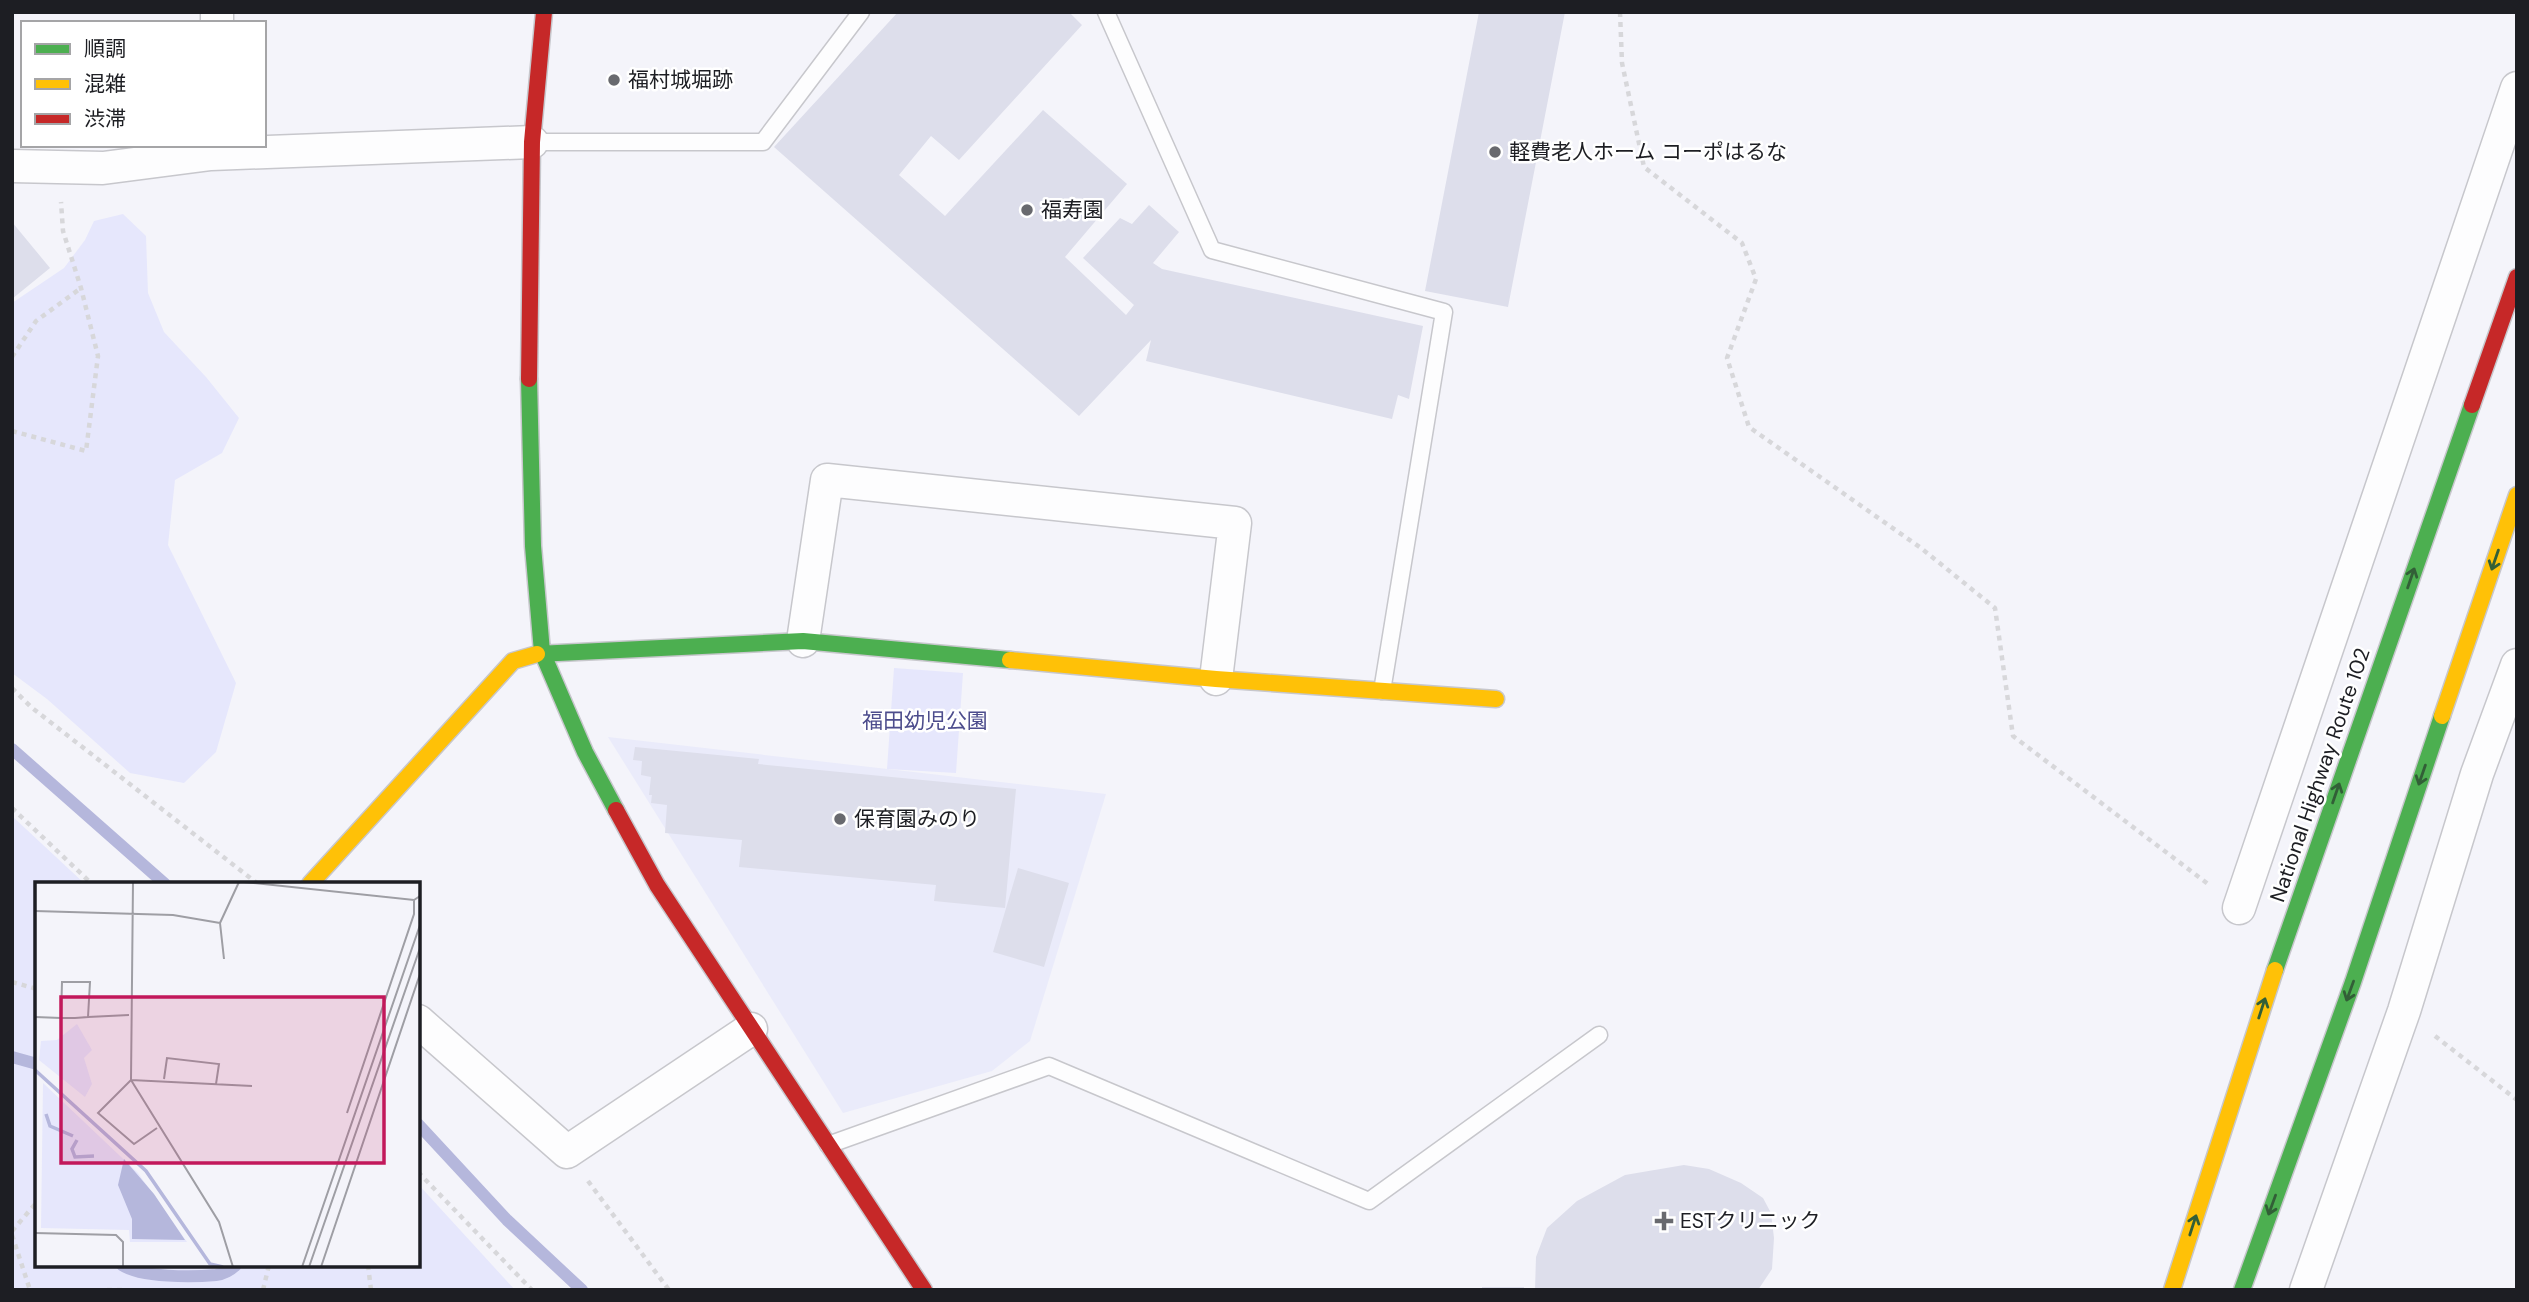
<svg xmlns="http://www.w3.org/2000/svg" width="2529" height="1302" font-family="'DM Sans','Noto Sans JP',sans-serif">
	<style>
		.built { fill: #eaebfa }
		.green { fill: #e6e7fc }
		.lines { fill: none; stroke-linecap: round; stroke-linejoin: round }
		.stream { stroke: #b5b7dc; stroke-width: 12 }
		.building { fill: #dddeeb }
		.lane-casing { stroke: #c7c7cc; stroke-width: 19 }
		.street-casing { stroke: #c7c7cc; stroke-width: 35 }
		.fast-casing { stroke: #c7c7cc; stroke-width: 19 }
		.slow-casing { stroke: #c7c7cc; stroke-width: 19 }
		.jam-casing { stroke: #c7c7cc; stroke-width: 19 }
		.path { stroke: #d7d7da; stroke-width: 4.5; stroke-dasharray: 5 5; stroke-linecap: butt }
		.lane { stroke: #fdfdfe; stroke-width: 16 }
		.street { stroke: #fdfdfe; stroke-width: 32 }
		.fast { stroke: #4caf50; stroke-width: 16 }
		.slow { stroke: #ffc107; stroke-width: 16 }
		.jam { stroke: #c62828; stroke-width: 16 }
		.oneway { stroke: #325f37 }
		.poi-dot { fill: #68696e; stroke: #fff; stroke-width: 2.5 }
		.labels { text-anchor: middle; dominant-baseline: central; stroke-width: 5; stroke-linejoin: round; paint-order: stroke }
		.poi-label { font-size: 21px; fill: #1d1e23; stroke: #fff; text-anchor: start }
		.park-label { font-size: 21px; fill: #4d4d8d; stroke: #fff }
		.street-label { font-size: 21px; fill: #1d1e23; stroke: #fff }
		.inset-river { fill: none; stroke: #b5b7dc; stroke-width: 3.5 }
		.inset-road { fill: none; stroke: #9e9ea4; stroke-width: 2 }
		.view { fill: #c2185b; fill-opacity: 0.15; stroke: #c2185b; stroke-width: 3.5 }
		.inset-edge { fill: none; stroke: #1d1e23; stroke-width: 3.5 }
	</style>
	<rect width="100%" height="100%" fill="#f4f4fa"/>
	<path class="built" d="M608 737 1106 794 1030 1041 992 1071 843 1113Z"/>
	<path class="green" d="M123 214 146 236 148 293 164 332 206 377 239 418 222 453 175 480 168 545 236 683 216 752 184 783 130 773 47 699 12 673V303L64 268 85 240 94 221Z
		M894 668 963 673 956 773 887 769Z
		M12 816 85 884H37V1265H418V1184L515 1290H12Z"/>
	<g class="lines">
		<path class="stream" d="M12 749 165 884
			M12 1057 37 1064
			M418 1124 507 1220 582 1290
			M122 1265C141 1278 194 1277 216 1275 224 1274 231 1270 236 1265"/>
	</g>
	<path class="building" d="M898 12H1069L1082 25 959 160 931 136 899 175 945 216 1043 110 1127 184 1065 257 1126 315 1134 305 1083 258 1120 218 1132 224 1149 205 1179 232 1153 263 1162 269 1423 326 1409 399 1398 395 1392 419 1146 361 1151 340 1079 416 774 147Z
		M1479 12H1565L1508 307 1425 291Z
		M12 222 50 268 12 299Z
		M635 747 759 759 758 764 1016 789 1005 908 934 901 936 885 739 867 742 840 665 833 667 805 651 803 652 795H649L651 777 641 775 642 761 633 760Z
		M1018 868 1069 883 1044 967 993 952Z
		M1684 1165 1709 1169 1741 1183 1763 1198 1771 1213 1774 1238 1772 1269 1758 1290H1535L1536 1257 1547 1228 1577 1201 1625 1175Z
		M1482 1287H1524V1290H1482Z"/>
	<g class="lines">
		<g class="lane-casing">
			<path id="lane" d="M1106 12 1212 250 1444 312 1382 691
				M532 142H763L861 12
				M828 1145 1049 1066 1369 1201 1599 1035"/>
		</g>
		<g class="street-casing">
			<path id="street" d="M217 23V12
				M211 154 532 142
				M12 166 103 168 211 154V145
				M803 641 827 480 1235 523 1216 679
				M2239 908 2517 88
				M418 1021 567 1152 751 1029
				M2306 1290 2404 1011 2477 774 2517 665"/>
		</g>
		<g class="fast-casing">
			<path id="fast" d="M529 379 533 546 542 652 585 752 616 810
				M537 654 803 641 1010 660
				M2275 970 2472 405
				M2242 1290 2353 982 2442 716"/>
		</g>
		<g class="slow-casing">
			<path id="slow" d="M1010 660 1216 679 1496 699
				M2442 716 2517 495
				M310 884 513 661 537 654
				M2172 1290 2275 970"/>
		</g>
		<g class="jam-casing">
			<path id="jam" d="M529 379 532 142 544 12
				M2472 405 2517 277
				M616 810 657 885 924 1290"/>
		</g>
		<path class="path" d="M1620 12 1622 63 1644 167 1742 243 1756 279 1727 358 1749 427 1921 548 1995 608 2013 736 2208 884
			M12 357 36 321 81 288
			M12 431 86 451 98 356 81 288 63 231 61 202
			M12 688 31 707 258 884
			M12 808 92 884
			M12 982 37 989
			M2435 1036 2517 1100
			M418 1172 532 1290
			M588 1181 669 1290
			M12 1231 37 1202
			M12 1235 30 1290
			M368 1265 371 1290
			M107 1290H126
			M263 1290 269 1265"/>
		<use href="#lane" class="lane"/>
		<use href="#street" class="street"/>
		<use href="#fast" class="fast"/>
		<use href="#slow" class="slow"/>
		<use href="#jam" class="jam"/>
	</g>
	<defs><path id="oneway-shaft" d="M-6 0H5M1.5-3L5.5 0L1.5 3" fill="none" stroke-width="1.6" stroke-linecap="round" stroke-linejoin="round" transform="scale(1.75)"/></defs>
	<g class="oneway">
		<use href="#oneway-shaft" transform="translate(2495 560) rotate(109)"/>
		<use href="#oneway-shaft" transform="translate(2411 578) rotate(-71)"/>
		<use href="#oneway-shaft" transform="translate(2422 775) rotate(109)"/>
		<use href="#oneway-shaft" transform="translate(2336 793) rotate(-71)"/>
		<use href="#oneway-shaft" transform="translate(2350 991) rotate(110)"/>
		<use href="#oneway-shaft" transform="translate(2262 1008) rotate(-72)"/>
		<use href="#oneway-shaft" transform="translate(2272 1205) rotate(110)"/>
		<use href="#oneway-shaft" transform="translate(2193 1225) rotate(-72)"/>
	</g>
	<g class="poi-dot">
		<circle cx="614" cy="80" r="7"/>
		<circle cx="1495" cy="152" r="7"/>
		<circle cx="1027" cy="210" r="7"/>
		<circle cx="840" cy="819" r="7"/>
		<path d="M1660.5 1210.5h7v7h7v7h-7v7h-7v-7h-7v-7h7z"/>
	</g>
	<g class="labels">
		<g class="poi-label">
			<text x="628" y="80">福村城堀跡</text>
			<text x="1509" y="152">軽費老人ホーム コーポはるな</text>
			<text x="1041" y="210">福寿園</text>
			<text x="854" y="819">保育園みのり</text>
			<text x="1680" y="1221">ESTクリニック</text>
		</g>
		<g class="park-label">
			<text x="925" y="721">福田幼児公園</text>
		</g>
		<g class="street-label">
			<text transform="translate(2320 775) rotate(-71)">National Highway Route 102</text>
		</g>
	</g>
	<g transform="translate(35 882)">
		<rect width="385" height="385" fill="#f4f4fa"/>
		<path d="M42 142 57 168 49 176 57 202 50 215 4 178 6 159 22 158ZM8 201 103 291 152 360H95L94 348 6 346Z" fill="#e6e7fc"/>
		<path d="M89 277 119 312 150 358 97 357V337L83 303Z" fill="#b5b7dc"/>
		<path class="inset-river" d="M0 188 111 289 175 382 188 385M11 232 15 244 38 254M42 258 37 267 40 275 59 274"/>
		<path class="inset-road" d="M98 0 96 198 184 340 198 385M209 0 379 18 385 14M0 29 138 33 185 41M189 77 185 41 204 0M0 135 26 136H40L53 135 55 100H27L26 136M53 135 94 133M129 197 132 176 184 182 181 202M312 231 379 32V18M122 246 99 262 63 231 96 198 217 204M0 351 81 353 88 360V385M267 385 385 43M274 385 385 66M286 385 385 92"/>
		<path class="view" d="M26 115H349V281H26Z"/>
		<rect width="385" height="385" class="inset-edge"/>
	</g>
	<rect width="2529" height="1302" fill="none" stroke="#1d1e23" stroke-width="28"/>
	<rect x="21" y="21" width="245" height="126" fill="#ffffff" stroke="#a5a5a7" stroke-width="2"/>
	<rect x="35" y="44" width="35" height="10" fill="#4caf50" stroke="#a5a5a7" stroke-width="2"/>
	<text x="84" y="56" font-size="21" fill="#1d1e23">順調</text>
	<rect x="35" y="79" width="35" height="10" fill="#ffc107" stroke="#a5a5a7" stroke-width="2"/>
	<text x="84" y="91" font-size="21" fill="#1d1e23">混雑</text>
	<rect x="35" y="114" width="35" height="10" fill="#c62828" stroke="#a5a5a7" stroke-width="2"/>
	<text x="84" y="126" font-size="21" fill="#1d1e23">渋滞</text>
</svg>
